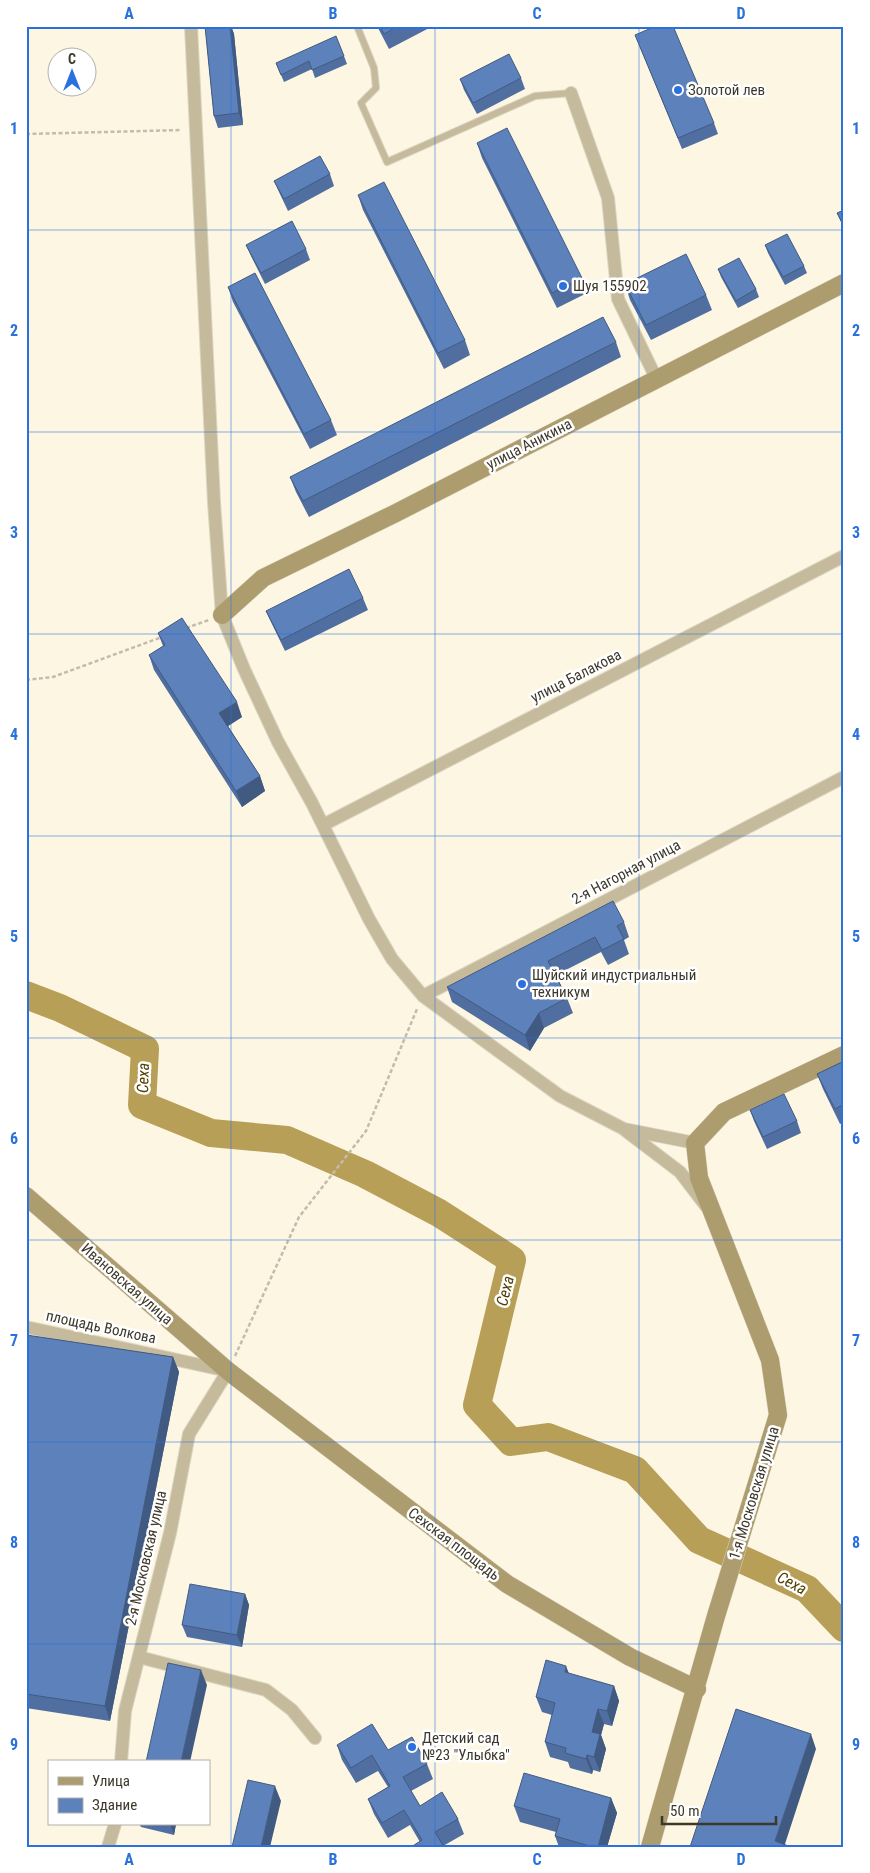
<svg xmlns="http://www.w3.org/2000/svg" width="870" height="1873" font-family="'Roboto Condensed',sans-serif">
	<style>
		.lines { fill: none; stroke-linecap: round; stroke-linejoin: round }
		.river { stroke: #b89f57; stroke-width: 28 }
		.lane-casing { stroke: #dad4c1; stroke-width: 8 }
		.street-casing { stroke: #dad4c1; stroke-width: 14 }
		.secondary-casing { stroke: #dad4c1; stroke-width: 19 }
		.path { stroke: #c3bcaa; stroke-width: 2.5; stroke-dasharray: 4 2.5; stroke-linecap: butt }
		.lane { stroke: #c5ba9b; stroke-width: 6 }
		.street { stroke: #c5ba9b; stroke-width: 12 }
		.secondary { stroke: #ad9c6e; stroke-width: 18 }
		.wall { fill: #506fa0 }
		.shaded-wall { fill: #415a82 }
		.building { fill: #5d81ba; stroke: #415a82 }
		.grid { fill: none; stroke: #2a71dd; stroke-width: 1; stroke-opacity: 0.55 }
		.poi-dot { fill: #2a71dd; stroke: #fff; stroke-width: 2 }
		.labels { text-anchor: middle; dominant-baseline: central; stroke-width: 5; stroke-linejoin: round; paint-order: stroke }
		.poi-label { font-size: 15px; fill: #3d382b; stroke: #fff; text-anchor: start }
		.street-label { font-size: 15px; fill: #3d382b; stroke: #fff }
		.water-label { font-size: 16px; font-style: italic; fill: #524003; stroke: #fff }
		.neatline { fill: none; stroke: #2a71dd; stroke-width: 2 }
		.grid-label { font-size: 16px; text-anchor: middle; font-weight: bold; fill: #2a71dd }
	</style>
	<rect width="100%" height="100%" fill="#fdf6e2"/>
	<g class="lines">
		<path class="river" d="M26 995 60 1008 145 1049 142 1105 211 1133 287 1140 365 1174 439 1213 512 1260 477 1405 511 1442 548 1437 635 1470 699 1540 807 1589 844 1628"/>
		<g class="lane-casing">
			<path id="lane" d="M357 26 374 68 376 88 361 103 387 162 535 96 571 93"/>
		</g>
		<g class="street-casing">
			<path id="street" d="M191 26 214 502 222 615 244 669 278 742 312 803 369 919 392 959 423 996 560 1096 624 1129 695 1143
				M571 93 608 198 618 299 656 378
				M323 825 844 556
				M423 996 844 777
				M626 1131 680 1172 706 1206
				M26 1327 228 1371 189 1434 170 1533 125 1711 121 1762
				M139 1657 266 1690 292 1710 315 1738
				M108 1847 115 1824"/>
		</g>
		<g class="secondary-casing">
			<path id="secondary" d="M222 615 263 578 394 514 844 283
				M26 1196 228 1371 507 1584 630 1657 697 1689
				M650 1847 716 1616 778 1415 770 1360 699 1178 695 1143 724 1112 844 1055"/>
		</g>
		<path class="path" d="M26 134 182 130
			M186 628 209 620
			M26 680 53 677 162 637
			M235 1356 299 1217 366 1131 417 1009"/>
		<use href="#lane" class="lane"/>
		<use href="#street" class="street"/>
		<use href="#secondary" class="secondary"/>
	</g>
	<path class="wall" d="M205 26H231L234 34 243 125 218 128 214 116Z
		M377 26H433L389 49Z
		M635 35 714 123 718 134 682 149Z
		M344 56 347 64 315 78 312 69 284 82 276 63Z
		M521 78 525 89 477 114 464 90 460 79Z
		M477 143 582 278 587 293 557 308 482 158Z
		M330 174 334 186 288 211 279 192 274 181Z
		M358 195 465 340 470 355 444 369 363 210Z
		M844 210V229L837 213Z
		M246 245 306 249 310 260 265 284 251 256Z
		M765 245 804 266 807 273 785 285 768 253Z
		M718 269 756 289 759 297 738 308 721 277Z
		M625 284 706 295 712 310 651 340 630 300Z
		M228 287 331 420 337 435 310 449 233 302Z
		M616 342 621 357 309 517 296 492 290 477Z
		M363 598 368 610 285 651 271 622 266 611Z
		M158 633 242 717 228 726 260 776 265 791 242 807 154 670 149 655 163 646Z
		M624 922 629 937 624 940 629 954 608 965 601 952 556 975 567 998 573 1013 544 1028 530 1051 452 1002 447 987Z
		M844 1061V1122L840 1124 823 1089 817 1074Z
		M750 1110 797 1121 801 1133 767 1149 754 1121Z
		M26 1335 173 1357 179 1372 110 1721 26 1708Z
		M245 1594 249 1605 242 1647 187 1637 182 1625Z
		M569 1674 614 1686 619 1701 612 1726 604 1724 601 1735 606 1749 600 1772 593 1770 592 1774 570 1768 568 1762 550 1757 545 1742 552 1715 542 1712 536 1697Z
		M337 1745 388 1750 427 1764 433 1779 411 1791 420 1806 458 1819 464 1834 443 1846 420 1842 410 1825 388 1838 374 1814 368 1799 388 1787 378 1771 356 1783 342 1760Z
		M611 1798 617 1813 607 1847H559L555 1836 556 1832 520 1822 514 1806Z
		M139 1824H176L174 1835 141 1827Z"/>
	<path class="shaded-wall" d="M230 26H231L234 34 243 125 239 113Z
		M237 702 242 717 225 728 219 713Z
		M260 776 265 791 242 807 236 791Z
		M539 1013 544 1028 530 1051 525 1035Z
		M173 1357 179 1372 110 1721 105 1706Z
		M245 1594 249 1605 242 1647 237 1635Z
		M566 1666 572 1681 565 1672Z
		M201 1670 207 1685 190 1762H181Z
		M614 1686 619 1701 612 1726 607 1711Z
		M598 1709 604 1724 601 1735 606 1749 600 1772 594 1757 592 1732Z
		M811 1734 816 1749 784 1847 775 1841Z
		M587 1755 593 1770 592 1774 586 1759Z
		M275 1786 281 1801 270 1847H261Z
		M611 1798 617 1813 607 1847H598Z
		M170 1824H176L174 1835Z"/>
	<path class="building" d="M205 26H230L239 113 214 116Z
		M380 26H398L384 34Z
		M656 26H673L714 123 678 138 635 35Z
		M336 36 344 56 312 70 309 61 281 75 276 63Z
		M509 54 521 78 473 103 460 79Z
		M507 128 582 278 552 293 477 143Z
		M320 156 330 174 284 199 274 181Z
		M384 182 465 340 438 353 358 195Z
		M844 210V226L837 213Z
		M292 221 306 249 261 273 246 245Z
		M787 234 804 266 783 277 765 245Z
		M686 254 706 295 646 325 625 284Z
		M739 258 756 289 736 301 718 269Z
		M255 273 331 420 304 434 228 287Z
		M603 317 616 342 303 501 290 477Z
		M349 569 363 598 281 640 266 611Z
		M182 618 237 702 219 713 260 776 236 791 149 655 165 645 158 633Z
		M613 901 624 922 617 926 624 939 602 950 595 937 548 961 567 998 539 1013 525 1035 447 987Z
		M844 1061V1104L835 1109 817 1074Z
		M784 1094 797 1121 763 1137 750 1110Z
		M26 1335 173 1357 105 1706 26 1694Z
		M190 1584 245 1594 237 1635 182 1625Z
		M546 1660 566 1666 565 1672 614 1686 607 1711 598 1709 592 1732 600 1734 594 1757 587 1755 586 1759 565 1753 566 1748 545 1742 555 1703 536 1697Z
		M168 1663 201 1670 181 1762H146Z
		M736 1709 811 1734 775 1841 791 1847H690Z
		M372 1724 388 1750 412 1737 427 1764 403 1777 420 1806 442 1792 458 1819 435 1832 444 1847H411L422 1840 404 1810 382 1823 368 1799 390 1786 372 1755 351 1768 337 1745Z
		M524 1773 611 1798 598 1847H593L555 1836 560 1819 514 1806Z
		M248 1780 275 1786 261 1847H232Z"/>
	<path class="grid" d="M231 26V1847M435 26V1847M639 26V1847M26 230H844M26 432H844M26 634H844M26 836H844M26 1038H844M26 1240H844M26 1442H844M26 1644H844"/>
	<g class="poi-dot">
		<circle cx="678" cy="90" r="5"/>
		<circle cx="563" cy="286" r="5"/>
		<circle cx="522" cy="984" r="5"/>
		<circle cx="412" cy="1747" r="5"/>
	</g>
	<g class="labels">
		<g class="poi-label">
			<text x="688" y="90">Золотой лев</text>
			<text x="573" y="286">Шуя 155902</text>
			<text x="532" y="975">Шуйский индустриальный<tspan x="532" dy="17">техникум</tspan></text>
			<text x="422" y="1738">Детский сад<tspan x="422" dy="17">№23 "Улыбка"</tspan></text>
		</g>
		<g class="street-label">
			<text transform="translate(529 444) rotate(-27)">улица Аникина</text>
			<text transform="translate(576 676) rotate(-27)">улица Балакова</text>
			<text transform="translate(626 872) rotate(-28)">2-я Нагорная улица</text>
			<text transform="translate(127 1284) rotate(41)">Ивановская улица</text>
			<text transform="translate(101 1327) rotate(12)">площадь Волкова</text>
			<text transform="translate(754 1493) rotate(-73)">1-я Московская улица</text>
			<text transform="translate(454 1544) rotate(37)">Сехская площадь</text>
			<text transform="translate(146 1558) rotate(-77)">2-я Московская улица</text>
		</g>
		<g class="water-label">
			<text transform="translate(143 1078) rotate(-88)">Сеха</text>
			<text transform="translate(505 1291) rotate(-76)">Сеха</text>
			<text transform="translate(792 1583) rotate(28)">Сеха</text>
		</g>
	</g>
	<rect width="870" height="1873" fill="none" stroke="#ffffff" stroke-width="55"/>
	<rect x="48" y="1760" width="162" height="65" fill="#ffffff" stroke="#b1afaa"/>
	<rect x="58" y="1777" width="25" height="8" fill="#ad9c6e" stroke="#b1afaa"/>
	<text x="92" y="1786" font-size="15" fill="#3d382b">Улица</text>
	<rect x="58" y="1798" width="25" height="15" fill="#5d81ba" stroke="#b1afaa"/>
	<text x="92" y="1810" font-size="15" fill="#3d382b">Здание</text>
	<g transform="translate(72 72)"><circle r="24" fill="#ffffff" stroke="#b1afaa"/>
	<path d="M0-4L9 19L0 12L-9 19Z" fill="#2a71dd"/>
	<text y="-8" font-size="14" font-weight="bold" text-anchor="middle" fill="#3d382b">С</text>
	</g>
	<path d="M662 1816v8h114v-8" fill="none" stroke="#3d382b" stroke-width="2.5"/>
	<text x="670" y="1816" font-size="15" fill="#3d382b" stroke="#ffffff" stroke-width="4" paint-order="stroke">50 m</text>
	<rect x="28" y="28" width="814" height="1818" class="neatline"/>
	<g class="grid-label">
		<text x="129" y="19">A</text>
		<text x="333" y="19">B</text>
		<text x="537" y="19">C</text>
		<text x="741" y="19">D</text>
		<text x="14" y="134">1</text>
		<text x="856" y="134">1</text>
		<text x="14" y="336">2</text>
		<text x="856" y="336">2</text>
		<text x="14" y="538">3</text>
		<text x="856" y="538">3</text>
		<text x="14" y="740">4</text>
		<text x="856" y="740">4</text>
		<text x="14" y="942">5</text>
		<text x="856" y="942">5</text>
		<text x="14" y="1144">6</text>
		<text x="856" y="1144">6</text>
		<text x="14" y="1346">7</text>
		<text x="856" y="1346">7</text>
		<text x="14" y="1548">8</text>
		<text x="856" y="1548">8</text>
		<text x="14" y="1750">9</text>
		<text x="856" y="1750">9</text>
		<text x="129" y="1865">A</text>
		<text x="333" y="1865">B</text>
		<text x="537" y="1865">C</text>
		<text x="741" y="1865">D</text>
	</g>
</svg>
